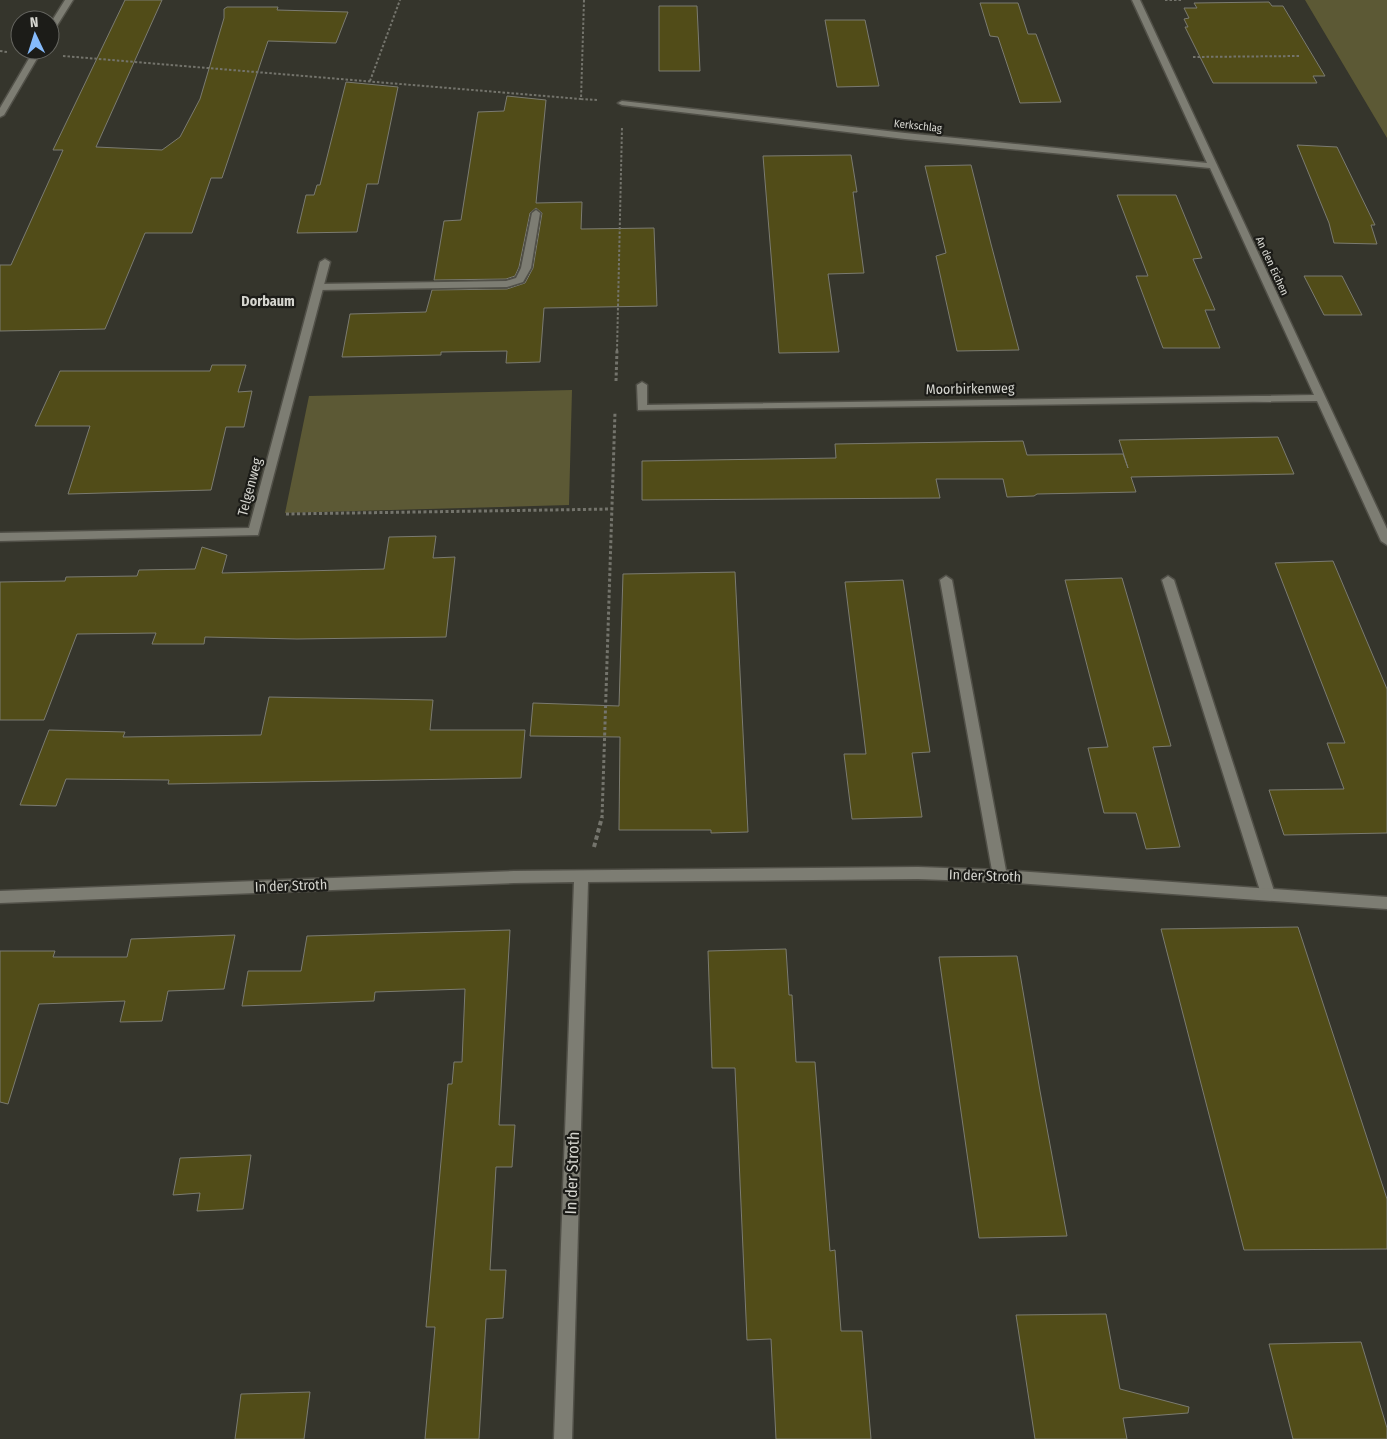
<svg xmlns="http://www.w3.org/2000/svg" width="1387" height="1439" font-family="'Fira Sans Condensed',sans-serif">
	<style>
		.green { fill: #5c5935 }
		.building { fill: #514c18; stroke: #7b7b71 }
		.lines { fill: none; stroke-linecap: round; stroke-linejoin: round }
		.service-casing { stroke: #515048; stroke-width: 3 }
		.minor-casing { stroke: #515048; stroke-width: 3 }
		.path-far2 { stroke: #74746c; stroke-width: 2; stroke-dasharray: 2.5 2; stroke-linecap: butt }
		.path-far1 { stroke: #74746c; stroke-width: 3; stroke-dasharray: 3 2.5; stroke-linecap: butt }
		.path { stroke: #74746c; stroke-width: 4; stroke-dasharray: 4.5 3; stroke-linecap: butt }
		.service { fill: #7d7d73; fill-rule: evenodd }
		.minor { fill: #7d7d73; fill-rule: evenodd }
		.labels { text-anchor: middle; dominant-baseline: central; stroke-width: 4.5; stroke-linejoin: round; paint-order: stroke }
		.far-street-label { font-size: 11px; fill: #d5d5cf; stroke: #1c1c18 }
		.far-quarter-label { font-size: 14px; font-weight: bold; fill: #d5d5cf; stroke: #1c1c18 }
		.street-label { font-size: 14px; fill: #d5d5cf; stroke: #1c1c18 }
		.near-street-label { font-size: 16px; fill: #d5d5cf; stroke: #1c1c18 }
	</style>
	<rect width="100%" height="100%" fill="#35352c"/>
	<path class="green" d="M1305 0H1387V138Z
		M572 390 569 505 285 513 309 396Z"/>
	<path class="building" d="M125 0H162L96 147 162 150 180 137 200 99 224 18V9L227 7H278L277 10 348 12 336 43 268 41 222 178H211L192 233H145L105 329 0 331V265H11L63 150H53Z
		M1269 2 1272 6H1283L1325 76H1313L1317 83H1213L1185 27H1188L1184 19 1189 18 1184 8H1197L1194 3Z
		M980 3H1018L1028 34H1036L1061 102 1020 103 998 37 990 36Z
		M659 6H697L700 71H659Z
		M825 20H865L879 86 837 87Z
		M346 82 398 87 378 184H367L357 232 297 233 306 195H314L317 185H320Z
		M507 96 546 100 536 203 582 202 581 229 654 228 657 306 544 308 540 362 506 363 507 351 441 352V355L342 357 350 314 426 312 432 290 507 289 525 283 533 268 542 213 536 208 530 213 519 267 515 276 506 279 434 280 444 221 461 220 478 112 504 111Z
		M1297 145 1337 147 1375 225H1371L1377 244 1334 243 1329 223Z
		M851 155 857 192H853L864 273 828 274 839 352 779 353 763 156Z
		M971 165 991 244 1019 350 957 351 936 256 946 253 925 166Z
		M1117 195H1176L1202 258 1193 259 1215 310H1205L1220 348H1163L1136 276H1148Z
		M1304 276H1342L1362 315H1324Z
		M212 365H246L238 392 252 391 244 427H226L211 490 68 494 90 426H35L60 371H210Z
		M1278 437 1294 474 1131 477 1136 492 1037 494 1034 496 1007 497 1003 479H936L940 498 642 500V461L836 458 835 444 1023 441 1027 455 1123 454 1128 468 1119 440Z
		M436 536 433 558 455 557 446 637 297 639 205 637 204 644H152L156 633 77 634 44 720H0V582L65 581 66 577 137 576 139 570 195 569 202 547 227 555 222 573 384 569 389 537Z
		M1333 561 1387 689V833L1284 835 1269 790 1344 789 1327 743H1345L1275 563Z
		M735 572 748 832 711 833V830H619L620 737 530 736 533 703 619 706 623 574Z
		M1122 578 1171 746 1153 747 1180 847 1146 849 1136 813H1104L1088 748 1108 747 1065 580Z
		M903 580 930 752 912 753 922 817 852 819 844 754H866L845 582Z
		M269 697 433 700 430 730H525L521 778 168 784 169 780 66 779 56 806 20 805 49 730 125 732 123 737 261 735Z
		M1298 927 1387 1199V1249L1244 1250 1161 929Z
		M510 930 499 1125H515L512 1167H496L490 1270H506L503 1318 486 1319 479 1439H425L435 1327H426L448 1084H452L454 1062H462L465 989 375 992 374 1001 242 1006 248 971H301L307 936Z
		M235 935 224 989 168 991 162 1021 120 1022 125 1001 39 1004 8 1104 0 1102V951H55L53 957H127L131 939Z
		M786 949 789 995H792L796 1062H815L830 1251 835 1250 841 1331H862L871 1439H776L771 1339 747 1340 735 1068H712L708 951Z
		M1017 956 1040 1091 1067 1236 979 1238 939 957Z
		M251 1155 243 1209 197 1211 200 1193 173 1195 180 1158Z
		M1106 1314 1120 1389 1189 1407 1188 1413 1123 1418 1127 1439H1035L1016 1315Z
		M1361 1342 1387 1428V1439H1293L1269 1344Z
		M310 1392 304 1439H235L241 1394Z"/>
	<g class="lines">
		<g class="service-casing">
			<path id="service" d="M536 210 540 213 531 268 523 282 507 287 319 290 314 287 319 284 506 281 516 278 521 268 532 213Z
				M946 576 952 580 1007 876 1005 880 1000 882 995 880 993 876 940 580Z
				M1168 576 1174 580 1275 894 1273 898 1268 900 1263 898 1261 894 1162 580Z"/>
		</g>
		<g class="minor-casing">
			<path id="minor" d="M65 0H73L53 32H50V24Z
				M1132 0H1140L1387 529V545L1381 541 1317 401 638 410 637 385 642 382 647 385V405L1314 395 1210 168 905 139 622 105 618 103 622 101 905 133 1207 163Z
				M34 50H42L4 115 0 117V108Z
				M325 259 330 262 258 535 0 541V533L249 528 320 262Z
				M918 867 1000 870 1387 897V909L1000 882 918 879 588 882 572 1439H554L574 882 514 883 0 903V891L514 871Z"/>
		</g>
		<path class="path-far2" d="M584 0 581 99 598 100
			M1165 0H1181
			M0 51 7 52
			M63 56 581 99
			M1193 57 1299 56
			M370 81 400 0
			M617 351 622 127"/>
		<path class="path-far1" d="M616 381 617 350
			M286 514 613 509
			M602 818 615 412"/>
		<path class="path" d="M594 847 602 817"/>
		<use href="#service" class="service"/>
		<use href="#minor" class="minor"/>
	</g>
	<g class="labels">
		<g class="far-street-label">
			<text transform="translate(918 126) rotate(6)">Kerkschlag</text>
			<text transform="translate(1272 266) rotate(65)">An den Eichen</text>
		</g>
		<g class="far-quarter-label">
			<text x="268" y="301">Dorbaum</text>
		</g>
		<g class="street-label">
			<text transform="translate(970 389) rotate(-1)">Moorbirkenweg</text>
			<text transform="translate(250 487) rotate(-75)">Telgenweg</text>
			<text transform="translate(985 876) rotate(2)">In der Stroth</text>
			<text transform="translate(291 886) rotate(-2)">In der Stroth</text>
		</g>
		<g class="near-street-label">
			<text transform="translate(572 1173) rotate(-88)">In der Stroth</text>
		</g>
	</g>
	<g transform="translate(35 35) rotate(356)"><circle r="24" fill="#1c1c18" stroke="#666661"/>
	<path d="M0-4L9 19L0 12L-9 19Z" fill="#86bbfb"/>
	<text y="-8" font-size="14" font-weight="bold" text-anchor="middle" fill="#d5d5cf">N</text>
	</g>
</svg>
